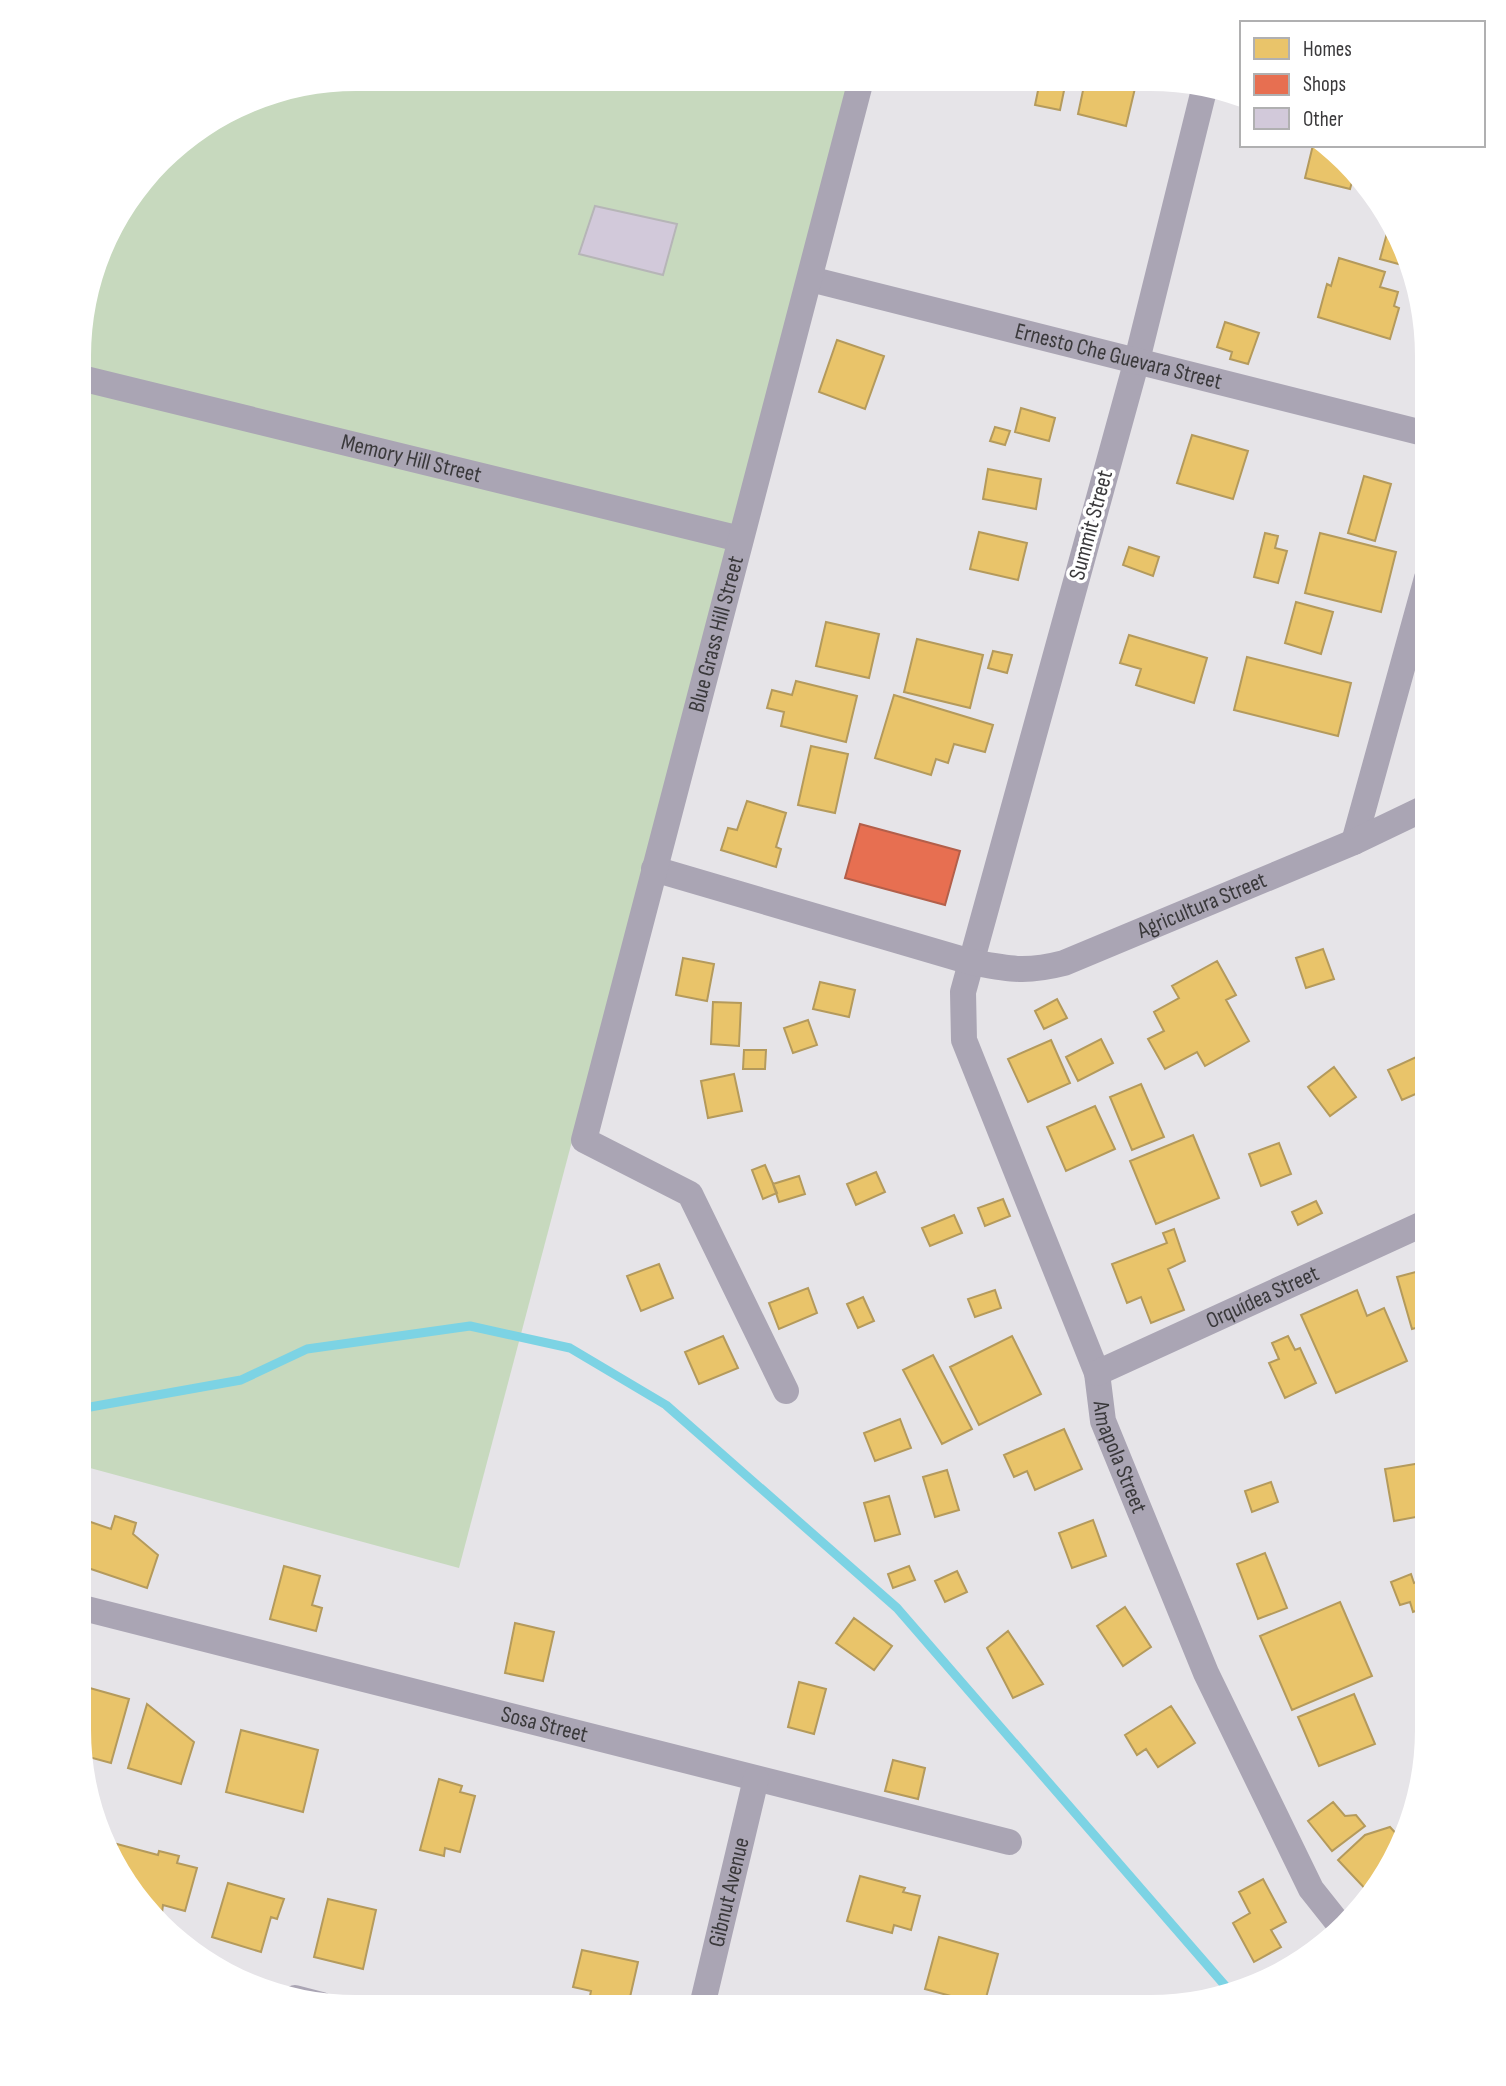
<svg xmlns="http://www.w3.org/2000/svg" width="1506" height="2086" font-family="'Sofia Sans Condensed',sans-serif">
	<style>
		.green { fill: #c7d9be }
		.homes { fill: #e9c46a; stroke: #b49a5c; stroke-width: 2 }
		.shops { fill: #e76f51; stroke: #b35f4a; stroke-width: 2 }
		.lines { fill: none; stroke-linecap: round; stroke-linejoin: round }
		.stream { stroke: #7cd3e4; stroke-width: 9 }
		.building { fill: #d2c9da; stroke: #b6b5b7; stroke-width: 2 }
		.minor { stroke: #aaa5b4; stroke-width: 26 }
		.labels { text-anchor: middle; dominant-baseline: central; stroke-width: 7; stroke-linejoin: round; paint-order: stroke }
		.street-label { font-size: 23px; fill: #3a393b; stroke: #fff }
	</style>
	<rect width="100%" height="100%" fill="#e6e4e8"/>
	<path class="green" d="M356 79 853 80 459 1568 79 1465 81 319 116 218 173 147 266 94Z"/>
	<path class="homes" d="M1040 81H1066L1060 110 1035 105Z
		M1085 81H1123L1136 84 1126 126 1078 114Z
		M1313 145H1326L1353 178 1350 189 1305 178Z
		M1390 222 1399 234 1406 266 1380 259Z
		M1339 258 1385 272 1380 287 1398 292 1394 306 1399 308 1390 339 1318 317 1327 284 1331 286Z
		M1225 322 1259 333 1248 364 1230 359 1232 352 1217 347Z
		M837 340 884 356 865 409 819 392Z
		M1021 408 1055 418 1049 441 1015 432Z
		M995 427 1010 431 1005 445 990 441Z
		M1192 435 1248 451 1233 499 1177 483Z
		M988 469 1041 479 1036 509 983 499Z
		M1364 476 1391 484 1375 541 1348 533Z
		M979 532 1027 543 1018 580 970 569Z
		M1265 533 1278 536 1275 548 1287 551 1278 583 1254 577Z
		M1320 533 1396 552 1381 612 1305 593Z
		M1129 547 1159 557 1153 576 1123 565Z
		M1296 602 1333 612 1321 654 1285 643Z
		M826 622 879 634 869 678 816 666Z
		M1129 635 1207 658 1194 703 1136 685 1141 669 1120 663Z
		M917 639 983 655 970 708 904 692Z
		M993 651 1012 655 1007 673 988 668Z
		M1247 657 1351 683 1338 736 1234 710Z
		M796 681 857 696 846 742 781 726 784 712 767 708 772 690 792 695Z
		M894 695 993 725 985 752 954 744 948 763 936 759 931 775 875 758Z
		M811 746 848 754 835 813 798 805Z
		M747 801 786 813 776 847 781 849 776 867 721 850 728 828 737 830Z
		M1323 949 1334 979 1306 988 1296 958Z
		M683 958 714 964 707 1001 676 995Z
		M1217 961 1236 995 1226 1000 1249 1041 1205 1066 1197 1052 1165 1069 1148 1039 1164 1031 1154 1012 1179 998 1172 986Z
		M820 982 855 990 849 1017 813 1009Z
		M1057 999 1067 1018 1044 1029 1035 1011Z
		M713 1002 741 1003 739 1046 711 1044Z
		M808 1020 817 1045 793 1053 784 1028Z
		M1101 1039 1113 1063 1078 1081 1066 1057Z
		M1051 1040 1070 1083 1028 1102 1008 1059Z
		M744 1050H766L765 1069H743Z
		M1425 1053 1427 1089 1402 1100 1388 1070Z
		M1334 1067 1356 1097 1330 1116 1308 1087Z
		M734 1074 742 1111 708 1118 701 1081Z
		M1141 1084 1164 1137 1132 1150 1110 1097Z
		M1427 1102V1120L1421 1104Z
		M1095 1106 1115 1149 1066 1171 1047 1127Z
		M1193 1135 1219 1198 1156 1224 1130 1161Z
		M1279 1143 1291 1174 1261 1186 1249 1154Z
		M765 1165 777 1193 763 1199 752 1170Z
		M876 1172 885 1192 856 1205 847 1184Z
		M799 1176 805 1194 779 1202 773 1184Z
		M1003 1199 1010 1216 985 1226 978 1208Z
		M1316 1201 1322 1213 1298 1225 1292 1212Z
		M954 1215 962 1233 930 1246 922 1228Z
		M1174 1229 1185 1261 1168 1269 1184 1310 1151 1323 1141 1297 1127 1303 1112 1264 1167 1243 1163 1233Z
		M659 1264 673 1298 641 1311 627 1276Z
		M1427 1269V1325L1412 1329 1397 1277Z
		M808 1288 817 1313 779 1329 769 1303Z
		M995 1290 1001 1308 975 1317 968 1299Z
		M1357 1290 1367 1316 1384 1308 1407 1361 1336 1393 1301 1315Z
		M863 1297 874 1321 858 1328 847 1304Z
		M723 1336 738 1368 699 1384 685 1352Z
		M1012 1336 1041 1394 979 1425 950 1367Z
		M1288 1336 1295 1350 1300 1348 1316 1383 1285 1398 1269 1363 1279 1359 1272 1343Z
		M933 1355 972 1429 942 1444 903 1370Z
		M900 1419 911 1448 875 1461 864 1433Z
		M1064 1429 1082 1469 1035 1490 1027 1471 1014 1477 1004 1455Z
		M1427 1462V1515L1394 1521 1385 1469Z
		M947 1470 959 1510 935 1517 923 1477Z
		M1271 1482 1278 1502 1252 1512 1245 1491Z
		M889 1496 900 1534 875 1541 864 1503Z
		M115 1516 136 1523 133 1534 158 1555 147 1588 79 1565V1518L111 1529Z
		M1093 1520 1106 1556 1072 1568 1059 1533Z
		M1265 1553 1287 1608 1258 1619 1237 1564Z
		M284 1566 320 1576 312 1605 322 1608 316 1631 270 1619Z
		M909 1566 915 1580 893 1588 888 1574Z
		M957 1571 967 1592 945 1602 935 1581Z
		M1411 1574 1414 1583 1424 1579 1427 1587V1607L1413 1612 1410 1602 1400 1605 1391 1582Z
		M1340 1602 1372 1676 1292 1710 1260 1636Z
		M1125 1607 1151 1647 1123 1666 1097 1626Z
		M854 1618 892 1646 874 1670 836 1643Z
		M515 1623 554 1632 543 1681 505 1673Z
		M1008 1631 1043 1684 1013 1698 987 1648Z
		M799 1682 826 1689 814 1734 788 1727Z
		M79 1685 129 1699 111 1763 85 1756 79 1731Z
		M1354 1694 1375 1744 1319 1766 1298 1717Z
		M147 1704 194 1742 181 1784 128 1768Z
		M1171 1706 1195 1743 1158 1767 1146 1749 1137 1755 1125 1735Z
		M241 1730 318 1750 303 1812 226 1792Z
		M893 1760 925 1768 918 1799 885 1791Z
		M439 1779 462 1786 460 1792 475 1796 460 1852 445 1848 444 1856 420 1850Z
		M1333 1802 1345 1816 1356 1815 1365 1826 1332 1851 1308 1821Z
		M1390 1827 1402 1840 1380 1884 1371 1895 1338 1860 1365 1835Z
		M117 1844 158 1855 159 1851 179 1856 177 1863 197 1868 185 1911 163 1905 162 1913 155 1911 113 1859Z
		M860 1876 905 1888 903 1892 920 1896 911 1930 894 1925 892 1933 847 1921Z
		M1263 1879 1286 1922 1271 1930 1281 1947 1254 1962 1233 1923 1250 1913 1239 1892Z
		M228 1883 284 1899 277 1919 271 1917 261 1952 212 1937Z
		M328 1899 376 1910 363 1969 314 1957Z
		M939 1937 998 1954 984 2005 925 1989Z
		M582 1950 638 1962 628 2006H588L591 1991 573 1987Z"/>
	<path class="shops" d="M860 824 960 851 945 905 845 878Z"/>
	<g class="lines">
		<path class="stream" d="M79 1409 241 1380 307 1349 470 1326 570 1348 666 1405 897 1608 1228 1989"/>
	</g>
	<path class="building" d="M595 206 677 224 663 275 579 254Z"/>
	<g class="lines">
		<g class="minor">
			<path id="s1" d="M1205 86 1137 360 963 992 964 1040 1097 1373 1103 1421 1206 1673 1311 1889 1342 1928"/>
			<path id="s2" d="M810 279 1427 434"/>
			<path id="s3" d="M81 378 740 539"/>
			<path d="M1354 842 1427 578"/>
			<path id="s4" d="M654 869 971 962C1009 969 1025 973 1064 963L1354 842 1427 807"/>
			<path id="s5" d="M1097 1373 1427 1222"/>
			<path id="s6" d="M786 1391 690 1194 584 1140 861 80"/>
			<path id="s7" d="M79 1607 1009 1842"/>
			<path d="M295 1998 322 2005"/>
			<path id="s8" d="M702 2006 756 1779"/>
		</g>
	</g>
	<g class="labels">
		<g class="street-label">
			<text stroke="none"><textPath href="#s2" startOffset="318">Ernesto Che Guevara Street</textPath></text>
			<text stroke="none"><textPath href="#s3" startOffset="340">Memory Hill Street</textPath></text>
			<text transform="translate(1091 525) rotate(-75)">Summit Street</text>
			<text stroke="none"><textPath href="#s6" startOffset="861">Blue Grass Hill Street</textPath></text>
			<text stroke="none"><textPath href="#s4" startOffset="574">Agricultura Street</textPath></text>
			<text stroke="none"><textPath href="#s5" startOffset="182">Orquídea Street</textPath></text>
			<text stroke="none"><textPath href="#s1" startOffset="1432">Amapola Street</textPath></text>
			<text stroke="none"><textPath href="#s7" startOffset="480">Sosa Street</textPath></text>
			<text stroke="none"><textPath href="#s8" startOffset="117">Gibnut Avenue</textPath></text>
		</g>
	</g>
	<path d="M0 0H1506V2086H0ZM356 91H1150A265 265 0 0 1 1415 356V1730A265 265 0 0 1 1150 1995H356A265 265 0 0 1 91 1730V356A265 265 0 0 1 356 91Z" fill="#fff" fill-rule="evenodd"/>
	<rect x="1240" y="21" width="245" height="126" fill="#ffffff" stroke="#b0b0b1" stroke-width="2"/>
	<rect x="1254" y="38" width="35" height="21" fill="#e9c46a" stroke="#b0b0b1" stroke-width="2"/>
	<text x="1303" y="56" font-size="21" fill="#3a393b">Homes</text>
	<rect x="1254" y="74" width="35" height="21" fill="#e76f51" stroke="#b0b0b1" stroke-width="2"/>
	<text x="1303" y="91" font-size="21" fill="#3a393b">Shops</text>
	<rect x="1254" y="108" width="35" height="21" fill="#d2c9da" stroke="#b0b0b1" stroke-width="2"/>
	<text x="1303" y="126" font-size="21" fill="#3a393b">Other</text>
</svg>
